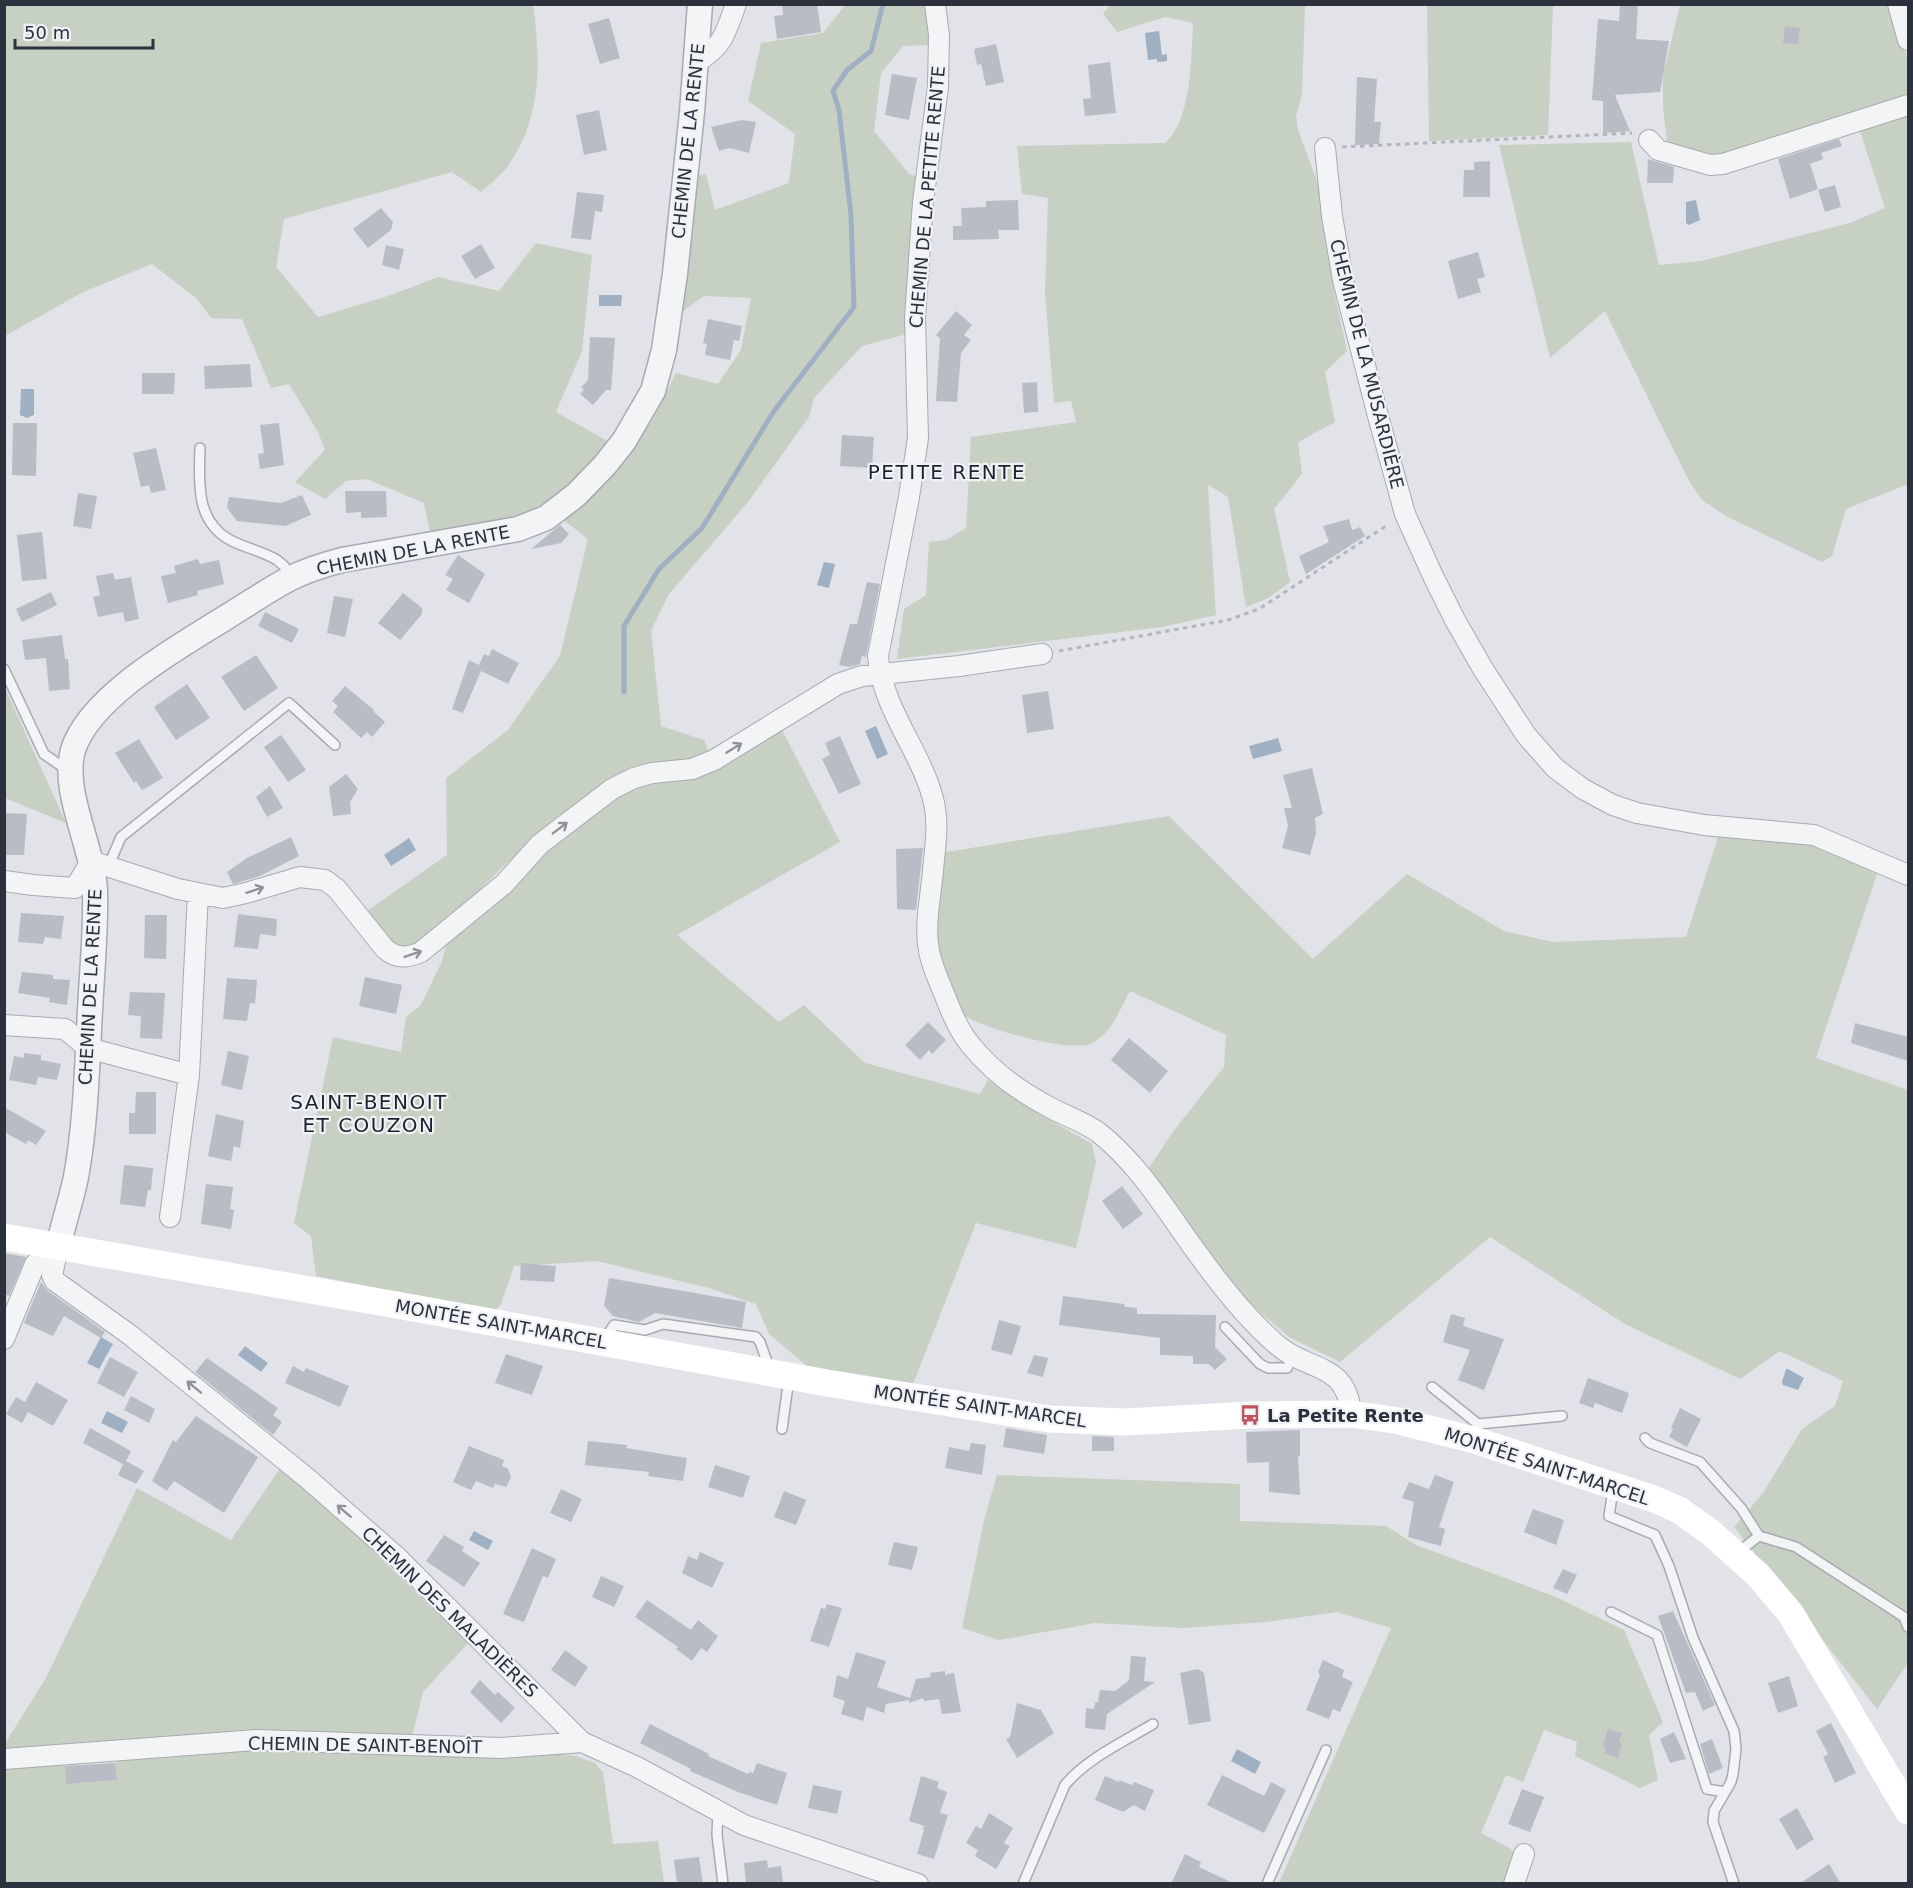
<svg xmlns="http://www.w3.org/2000/svg" width="1913" height="1888" font-family="'DejaVu Sans',sans-serif">
	<style>
		.green { fill: #c6d0c3 }
		.water { fill: #a0b0c3 }
		.lines { fill: none; stroke-linecap: round; stroke-linejoin: round }
		.stream { stroke: #a0b0c3; stroke-width: 5 }
		.building { fill: #b8bcc4 }
		.service-casing { stroke: #a7aab1; stroke-width: 12 }
		.minor-casing { stroke: #a7aab1; stroke-width: 22 }
		.tertiary-casing { stroke: #a7aab1; stroke-width: 27 }
		.path { stroke: #b3b6bb; stroke-width: 3; stroke-dasharray: 4.5 4.5; stroke-linecap: butt }
		.service { stroke: #f3f4f6; stroke-width: 9 }
		.minor { stroke: #f3f4f6; stroke-width: 20 }
		.tertiary { stroke: #f3f4f6; stroke-width: 24 }
		.secondary { stroke: #fff; stroke-width: 27 }
		.oneway { stroke: #8f929a }
		.labels { text-anchor: middle; dominant-baseline: central; stroke-width: 4.5; stroke-linejoin: round; paint-order: stroke }
		.street-label { font-size: 18px; fill: #2b313d; stroke: #f0f2f5 }
		.poi-label { font-size: 18px; font-weight: bold; fill: #2b313d; stroke: #f0f2f5; text-anchor: start }
		.neighbourhood-label { font-size: 20px; letter-spacing: 1.5px; fill: #1d222e; stroke: #f0f2f5 }
	</style>
	<rect width="100%" height="100%" fill="#e1e3e8"/>
	<path class="green" d="M4 5H533C541 61 542 118 508 166 501 176 489 184 481 192L452 172 284 219 276 267 318 317 388 296 438 277 499 291 536 243 592 255 582 351 556 412 609 442C587 467 565 498 535 513 509 526 459 527 430 532L424 503 367 479 346 481 325 499 295 482 325 450 318 432 289 384 271 388 242 319 211 318 197 299 152 264 83 292 5 336Z
		M845 5H927L932 45 903 46 881 73 874 131 910 175 922 176 907 334 862 346 814 398 809 417 748 502 669 594 651 631 661 726 704 740 710 755 686 764 662 765 530 841 436 932 414 945 401 949 390 944 364 913 447 855 446 778 508 730 560 656 588 539 561 518 627 456 653 419 676 373 718 384 741 350 751 298 704 296 683 311 698 175 706 174 715 210 789 183 795 134 748 101 761 43 823 33Z
		M1110 5H1305L1302 95 1296 116 1298 130 1318 184 1334 291 1347 351 1325 372 1335 422 1298 442 1302 474 1274 509 1290 582 1268 598 1246 607 1228 497 1208 485 1216 615 1162 627 897 659 904 609 926 595 929 542 946 540 966 528 971 437 1076 422 1071 401 1054 403 1045 294 1048 198 1022 194 1017 146 1165 143C1192 120 1191 57 1193 23L1165 17 1117 32 1103 14Z
		M1427 5H1553L1548 135 1429 141Z
		M1680 5H1891L1908 61V98L1715 158 1668 149 1663 107V75Z
		M1908 112V484L1846 509 1832 556 1822 562 1726 516 1702 500 1689 481 1605 311 1550 358 1499 145 1631 142 1659 265 1701 261 1850 223 1885 208 1858 125Z
		M5 688 66 823 5 798Z
		M781 728 840 842 677 935 779 1022 804 1005 865 1063 980 1094 988 1080 1034 1111 1092 1144 1096 1162 1076 1248 976 1223 912 1387 808 1367 769 1334 756 1304 709 1288 597 1261 514 1266 501 1304 495 1311 316 1276 311 1236 294 1223 333 1037 401 1052 406 1017 421 1005 442 961 446 945 470 924 532 861 591 812 634 786Z
		M1169 816 1313 959 1407 874 1504 931 1553 942 1686 937 1719 834 1793 840 1829 851 1877 874 1816 1058 1908 1090V1663L1877 1709 1734 1527 1763 1493 1802 1429 1835 1406 1843 1381 1780 1351 1740 1379 1625 1324 1490 1237 1340 1362 1289 1337 1242 1297 1149 1168 1172 1133 1224 1067 1226 1035 1130 991C1120 1009 1111 1035 1090 1044 1070 1052 974 1028 959 1011 955 1006 953 996 950 990 928 939 937 905 946 852Z
		M281 1467 359 1537 468 1643 423 1692 412 1737 5 1750 4 1745 46 1678 137 1488 231 1540Z
		M997 1475 1240 1484V1521L1386 1526 1416 1545 1556 1597 1624 1630 1663 1722 1649 1735 1658 1780 1640 1788 1575 1756 1577 1742 1544 1730 1523 1782 1506 1775 1481 1833 1511 1849 1517 1859 1509 1883H1279L1391 1628 1337 1612 1266 1622 1183 1628 1095 1623 999 1640 962 1628 984 1520Z
		M231 1747 557 1753 575 1756 595 1763 603 1772 613 1844 658 1841 664 1883 5 1884V1766L56 1763 65 1766 66 1784 116 1780 115 1763 125 1756Z"/>
	<path class="water" d="M1159 31 1162 55 1167 54V61L1157 62V59L1148 60 1145 33Z
		M1696 200 1700 220 1689 225 1686 223V202Z
		M599 295H622L621 306H599Z
		M21 389H34V415L27 418 20 415Z
		M824 562 835 564 829 588 817 585Z
		M876 726 888 754 877 759 865 731Z
		M1278 738 1282 751 1253 759 1249 746Z
		M409 838 416 850 391 866 384 855Z
		M101 1337 113 1344 99 1369 87 1363Z
		M245 1346 268 1363 261 1372 238 1355Z
		M1786 1369H1788L1804 1378 1798 1390 1783 1385 1782 1382Z
		M107 1411 128 1422 122 1433 101 1423Z
		M474 1531 493 1541 488 1550 469 1540Z
		M1237 1749 1261 1762 1255 1774 1231 1761Z"/>
	<g class="lines">
		<path class="stream" d="M624 692V626L659 569 702 528 774 411 854 307 851 215 839 110 833 91 847 70 871 51 883 4"/>
	</g>
	<path class="building" d="M782 4H817L821 32 777 39 774 16 783 15Z
		M1620 4H1638L1636 39 1669 41 1660 92 1615 95 1630 131 1603 133V101L1592 100 1598 19 1619 21Z
		M609 18 620 58 600 64 588 24Z
		M1785 26 1800 28 1798 44 1783 43Z
		M996 44 1004 82 986 86 981 64 977 65 974 49Z
		M1110 62 1116 113 1085 116 1083 99 1091 98 1088 65Z
		M892 74 917 78 909 120 885 115Z
		M1357 77 1377 79 1374 122H1381L1379 144 1355 145Z
		M599 110 607 150 584 155 576 115Z
		M742 120 756 122 749 153 729 148 719 151 711 127Z
		M1839 139 1842 146 1821 153 1823 159 1810 164 1818 189 1790 199 1778 159Z
		M1648 159 1674 167 1673 183H1647Z
		M1490 161V197H1463L1464 170H1474V162Z
		M1835 185 1841 207 1825 212 1818 190Z
		M577 192 604 195 602 212 595 211 591 240 571 238Z
		M1018 200 1019 230H998L999 239 953 240V226H962L961 208 986 207V201Z
		M381 208 393 222 391 230 368 248 353 229Z
		M481 244 495 268 475 279 461 256Z
		M386 245 404 249 399 270 382 265Z
		M1478 252 1485 277 1477 279 1481 292 1458 299 1448 261Z
		M956 311 972 325 964 335 971 340 961 353 957 402 936 401 940 338 936 335Z
		M708 319 742 326 739 341 734 340 730 360 705 355 707 344 703 343Z
		M590 337 615 338 611 390H606L593 405 580 394 584 390 581 387 588 380Z
		M250 364 252 387 205 389 204 366Z
		M142 373H175L174 394H142Z
		M1037 382 1038 412 1024 413 1022 383Z
		M13 423H37L36 476 12 475Z
		M279 423 284 465 260 469 258 454 264 453 260 425Z
		M842 435 874 437 872 468 840 466Z
		M156 448 166 490 151 493 149 485 141 487 133 453Z
		M345 491H386L387 517 361 518V512L346 513Z
		M78 493 97 496 91 529 73 526Z
		M302 495 311 515 285 526 237 521 227 508 229 497 281 503Z
		M1349 519 1352 530 1360 527 1365 536 1306 574 1299 556 1329 542 1323 526Z
		M560 525 569 534 561 543 531 549Z
		M42 532 47 579 22 581 17 535Z
		M458 555 485 574 469 603 446 590 453 579 445 575Z
		M198 559 200 564 219 560 224 584 197 591 198 595 168 603 161 576 176 573 174 566Z
		M113 573 115 580 131 577 139 619 125 622 123 612 98 617 93 597 100 595 96 576Z
		M867 582 880 584 866 657 862 656 860 664 850 667 839 665 850 624H857Z
		M51 592 57 605 22 622 16 609Z
		M403 593 422 608V614L400 640 378 623Z
		M334 596 353 599 345 637 327 633Z
		M265 612 299 629 292 643 258 626Z
		M62 635 65 659H68L70 689 49 691 46 658 25 660 22 640Z
		M492 649 519 663 508 684 481 671 463 713 452 709 469 660 479 665 484 654 489 656Z
		M256 655 278 688 244 711 221 677Z
		M187 684 210 718 176 740 154 707Z
		M345 686 374 710 373 711 385 722 372 737 367 732 361 738 333 712 338 706 332 701Z
		M1048 691 1054 729 1027 733 1022 695Z
		M281 735 306 770 288 782 264 747Z
		M840 736 861 784 839 794 822 759 830 755 825 743Z
		M139 739 163 778 142 790 136 781 134 783 115 753Z
		M1312 768 1323 814 1315 818 1316 833 1310 855 1282 848 1288 826 1284 808H1292L1283 775Z
		M346 774 358 789 350 802 351 814 333 816 329 787Z
		M270 786 283 808 267 817 256 797Z
		M4 813 27 814 24 855H4Z
		M291 837 299 856 260 876 233 884 227 872 247 858Z
		M923 848 916 910 897 909 896 849Z
		M21 913 64 916 61 939 45 937 43 944 18 942Z
		M238 914 277 919 276 936 260 934 258 949 234 947Z
		M145 915H167L166 959 144 958Z
		M22 972 53 975V979L70 980 67 1005 49 1002 50 998 18 993Z
		M365 977 402 985 396 1014 359 1006Z
		M227 978 257 980 255 1004 250 1003 247 1021 223 1019Z
		M130 992 165 993 162 1039 140 1038 141 1016 128 1015Z
		M928 1022 946 1040 932 1054 929 1050 920 1060 905 1045Z
		M1855 1023 1908 1037V1061L1851 1043Z
		M1129 1038 1168 1071 1150 1093 1111 1060Z
		M228 1051 249 1056 242 1090 221 1085Z
		M24 1053 41 1055V1060L61 1064 57 1080 38 1077 36 1085 9 1080 14 1056 24 1058Z
		M136 1092H156V1134H129V1113H135Z
		M4 1107 46 1131 36 1145 28 1140 26 1144 4 1132Z
		M216 1114 244 1121 240 1148 234 1146 231 1161 208 1156Z
		M124 1165 153 1168 151 1190H148L145 1207 120 1204Z
		M206 1184 233 1187 230 1209 234 1210 231 1229 201 1224Z
		M1122 1186 1143 1214 1123 1229 1102 1201Z
		M4 1253 26 1257 9 1296 4 1294Z
		M521 1263 556 1266 554 1282 520 1280Z
		M609 1278 746 1302 742 1328 655 1313 639 1322 613 1316 604 1306Z
		M41 1282 48 1291 105 1332 101 1338 64 1316 53 1336 24 1323Z
		M1063 1296 1124 1304 1125 1307 1137 1308V1314L1216 1315 1215 1347 1227 1359 1215 1370 1209 1364H1193V1356L1160 1355V1338L1059 1325Z
		M1451 1314 1465 1318 1463 1326 1504 1339 1484 1390 1458 1380 1470 1350 1443 1342Z
		M999 1320 1021 1326 1012 1355 991 1350Z
		M506 1354 543 1366 532 1395 495 1383Z
		M1034 1355 1048 1358 1043 1377 1027 1373Z
		M110 1357 138 1372 124 1397 97 1383Z
		M207 1358 278 1408 273 1415 282 1422 273 1435 195 1372Z
		M293 1366 304 1372 306 1368 349 1386 340 1407 285 1383Z
		M1588 1378 1629 1393 1622 1413 1595 1403 1593 1408 1579 1403Z
		M36 1382 68 1400 53 1426 28 1412 22 1423 6 1414 16 1397 25 1402Z
		M131 1396 155 1409 149 1423 124 1410Z
		M1680 1408 1701 1419 1687 1447 1669 1437 1673 1429 1671 1428Z
		M196 1416 258 1457 224 1513 174 1481 167 1491 152 1481 173 1440 176 1442Z
		M90 1428 131 1451 126 1461 144 1471 136 1484 118 1475 123 1464 83 1443Z
		M1006 1428 1047 1435 1044 1454 1003 1447Z
		M1300 1430V1456H1298L1300 1495 1269 1492V1462L1247 1463 1246 1432Z
		M1092 1436 1114 1437V1451H1092Z
		M588 1441 627 1445 626 1448 687 1458 683 1481 648 1476 649 1472 585 1465Z
		M971 1443 986 1445 982 1475 945 1468 949 1447 969 1451Z
		M469 1446 504 1460 502 1466 508 1469 511 1477 506 1487 495 1484 493 1488 476 1481 471 1490 453 1482Z
		M715 1465 750 1476 743 1498 708 1487Z
		M1435 1475 1454 1482 1439 1527 1445 1529 1441 1546 1408 1537 1414 1502 1402 1498 1409 1482 1429 1489Z
		M561 1489 582 1499 571 1522 550 1513Z
		M784 1491 806 1500 796 1525 774 1517Z
		M1533 1509 1564 1520 1556 1545 1524 1532Z
		M444 1535 464 1547 462 1551 480 1563 464 1587 426 1561Z
		M894 1542 918 1547 912 1570 888 1565Z
		M532 1548 556 1559 548 1578 543 1576 524 1622 503 1614Z
		M700 1552 724 1563 712 1588 682 1573 688 1556 697 1560Z
		M1563 1569 1577 1575 1567 1594 1553 1588Z
		M601 1576 624 1586 614 1607 592 1597Z
		M647 1600 691 1630 698 1620 718 1636 707 1652 701 1648 692 1661 676 1649 678 1647 635 1617Z
		M827 1604 842 1608 829 1647 810 1641 821 1608 825 1609Z
		M1673 1611 1715 1705 1703 1711 1695 1692 1686 1693 1658 1616Z
		M565 1650 588 1667 575 1687 551 1670Z
		M856 1652 886 1661 877 1687 910 1698 916 1679 931 1677 930 1673 945 1671V1675L954 1673 961 1712 942 1714 939 1699 924 1701 923 1698 909 1703V1700L886 1704 884 1713 867 1707 863 1721 841 1714 845 1701 833 1697 837 1675 848 1679Z
		M1131 1656 1146 1657 1144 1681 1155 1682 1107 1714 1105 1730 1085 1728 1086 1708 1094 1709 1095 1703 1098 1702 1100 1690 1115 1691 1129 1680Z
		M1323 1660 1344 1670 1342 1677 1353 1682 1340 1712 1333 1709 1329 1719 1306 1710 1320 1675 1318 1672Z
		M1198 1669 1204 1673 1211 1721 1189 1725 1180 1673Z
		M1789 1676 1798 1706 1778 1713 1768 1683Z
		M480 1680 495 1695 498 1692 515 1708 501 1723 470 1692Z
		M1017 1703 1041 1710 1054 1733 1017 1758 1006 1739 1010 1737Z
		M1831 1723 1856 1773 1835 1783 1823 1757 1828 1754 1816 1731Z
		M650 1724 709 1754 708 1756 748 1774 749 1772 753 1773 757 1763 787 1773 777 1805 738 1792 690 1771 691 1769 640 1743Z
		M1608 1729 1622 1733 1619 1742 1622 1744 1618 1758 1604 1753 1606 1748 1603 1747Z
		M1674 1732 1686 1759 1670 1763 1660 1739Z
		M1712 1739 1723 1768 1709 1774 1700 1744Z
		M115 1763 117 1780 66 1784 65 1766Z
		M1222 1775 1264 1796 1271 1782 1286 1790 1264 1833 1207 1805Z
		M921 1776 939 1782 937 1788 947 1792 940 1813 948 1815 934 1859 917 1854 924 1830H923L924 1826 909 1821Z
		M1105 1776 1119 1782V1780L1132 1785 1134 1782 1154 1790 1145 1811 1134 1805 1123 1812 1095 1800Z
		M813 1785 842 1791 837 1814 808 1808Z
		M1522 1789 1544 1797 1530 1832 1508 1824Z
		M1797 1808 1814 1839 1797 1850 1779 1819Z
		M989 1813 1013 1828 1004 1843 1010 1846 996 1869 975 1856 978 1850 966 1843 976 1826 981 1829Z
		M1185 1854 1201 1862 1199 1867 1235 1884H1171Z
		M699 1857 703 1884H677L674 1860Z
		M767 1860 768 1868 781 1866 783 1884H746L744 1863Z
		M1829 1864 1841 1884H1799Z"/>
	<g class="lines">
		<g class="service-casing">
			<path id="service" d="M200 448C199 481 195 521 230 540 245 548 262 551 277 560L284 566 291 577
				M4 669 44 754 67 770
				M108 867 121 837 289 703 335 745
				M1225 1327 1260 1364 1268 1368H1287L1294 1356
				M605 1339 614 1325 645 1330 663 1324 756 1337 760 1342 769 1367
				M1432 1387 1478 1424
				M782 1429 789 1378
				M1474 1438 1478 1424 1562 1416
				M1645 1438 1650 1443 1700 1462 1741 1508 1759 1536 1737 1553
				M1613 1490 1609 1516 1655 1535 1669 1566 1693 1638 1734 1731 1736 1749 1733 1774 1731 1782 1714 1811 1713 1822 1734 1884
				M1759 1536 1796 1547 1904 1617 1908 1627
				M1611 1612 1657 1635 1707 1789 1725 1792
				M718 1811 717 1835 723 1884
				M1023 1884 1065 1785C1086 1759 1125 1741 1153 1724
				M1267 1884 1326 1750"/>
		</g>
		<g class="minor-casing">
			<path id="minor" d="M935 4 939 35 938 87 923 202 915 318 918 438 909 497 878 656C882 710 923 753 934 803 939 825 935 848 933 870 931 896 924 925 929 951 932 967 939 981 945 996 951 1012 958 1029 969 1043 991 1071 1020 1092 1051 1108 1066 1116 1084 1122 1098 1132 1140 1165 1167 1212 1198 1254 1221 1286 1246 1318 1276 1344 1307 1372 1347 1361 1351 1414
				M1898 4 1908 40
				M697 62C724 45 725 34 736 4
				M1649 140 1658 150 1710 165 1723 164 1908 105
				M1325 148 1332 216 1343 280 1378 416 1405 514 1433 576 1455 620 1483 669 1526 735 1555 768 1583 789 1613 805 1637 813 1704 825 1814 835 1908 875
				M4 881 33 885 75 888 91 861 178 889 223 898 246 893 300 877 325 880 337 889 385 949C397 959 407 958 421 952L504 884 540 844 612 789 634 778 652 773 692 769 714 760 838 684 862 676 959 666 1042 654
				M4 1025 65 1029 88 1048 189 1075
				M170 1217 189 1075 198 893
				M58 1248 52 1275 55 1281 130 1335 307 1478 397 1557 582 1742 637 1767 744 1825 918 1884
				M4 1339 35 1264 58 1248
				M4 1759 257 1740 502 1748 582 1742
				M1514 1884 1524 1854"/>
		</g>
		<g class="tertiary-casing">
			<path id="tertiary" d="M58 1248C63 1224 71 1201 76 1177 86 1122 87 1066 90 1010 92 971 96 931 95 892 94 848 61 792 73 750 90 696 179 647 225 618 245 606 265 592 287 580 304 571 323 565 342 560L518 529 546 518 576 495 605 465 624 441 653 391 664 350 675 274 692 112 700 4"/>
		</g>
		<path class="path" d="M1342 147 1632 133
			M1059 651 1228 620 1259 609 1389 524"/>
		<use href="#service" class="service"/>
		<use href="#minor" class="minor"/>
		<use href="#tertiary" class="tertiary"/>
		<path class="secondary" d="M4 1237 391 1304 827 1383 1049 1419 1127 1422 1250 1415 1351 1414 1394 1420 1474 1440 1654 1499 1679 1510 1710 1532 1758 1575 1791 1614 1908 1811"/>
	</g>
	<defs><path id="oneway-shaft" d="M-6 0H5M1.5-3L5.5 0L1.5 3" fill="none" stroke-width="1.6" stroke-linecap="round" stroke-linejoin="round" transform="scale(1.5)"/></defs>
	<g class="oneway">
		<use href="#oneway-shaft" transform="translate(734 748) rotate(-32)"/>
		<use href="#oneway-shaft" transform="translate(560 828) rotate(-37)"/>
		<use href="#oneway-shaft" transform="translate(255 890) rotate(-18)"/>
		<use href="#oneway-shaft" transform="translate(413 954) rotate(-19)"/>
		<use href="#oneway-shaft" transform="translate(194 1387) rotate(-141)"/>
		<use href="#oneway-shaft" transform="translate(344 1511) rotate(-139)"/>
	</g>
	<defs>
		<g id="bus-bare" transform="scale(1.62)"><path d="M-5-6H5V4H4V6H2V4H-2V6H-4V4H-5ZM-3.5-4V0h7V-4ZM-3.5 1.2v1.5H-2V1.2ZM2 1.2v1.5H3.5V1.2Z" fill="#be5461" stroke="#f0f2f5" stroke-width="2.5" paint-order="stroke"/></g>
	</defs>
	<g fill-rule="evenodd">
		<use href="#bus-bare" x="1250" y="1415"/>
	</g>
	<g class="labels">
		<g class="street-label">
			<text transform="translate(688 141) rotate(-84)">CHEMIN DE LA RENTE</text>
			<text transform="translate(927 197) rotate(-85)">CHEMIN DE LA PETITE RENTE</text>
			<text transform="translate(1367 364) rotate(76)">CHEMIN DE LA MUSARDIÈRE</text>
			<text transform="translate(413 550) rotate(-11)">CHEMIN DE LA RENTE</text>
			<text transform="translate(90 987) rotate(-87)">CHEMIN DE LA RENTE</text>
			<text transform="translate(501 1324) rotate(10)">MONTÉE SAINT-MARCEL</text>
			<text transform="translate(980 1406) rotate(8)">MONTÉE SAINT-MARCEL</text>
			<text transform="translate(1547 1466) rotate(18)">MONTÉE SAINT-MARCEL</text>
			<text transform="translate(450 1612) rotate(44)">CHEMIN DES MALADIÈRES</text>
			<text transform="translate(365 1745) rotate(1)">CHEMIN DE SAINT-BENOÎT</text>
		</g>
		<g class="poi-label">
			<text x="1267" y="1415">La Petite Rente</text>
		</g>
		<g class="neighbourhood-label">
			<text x="947" y="472">PETITE RENTE</text>
			<text x="369" y="1102">SAINT-BENOIT<tspan x="369" dy="23">ET COUZON</tspan></text>
		</g>
	</g>
	<rect width="1913" height="1888" fill="none" stroke="#2b313d" stroke-width="12"/>
	<path d="M15 39v9h138v-9" fill="none" stroke="#2b313d" stroke-width="3"/>
	<text x="24" y="39" font-size="18" fill="#2b313d" stroke="#f0f2f5" stroke-width="4.5" paint-order="stroke">50 m</text>
</svg>
